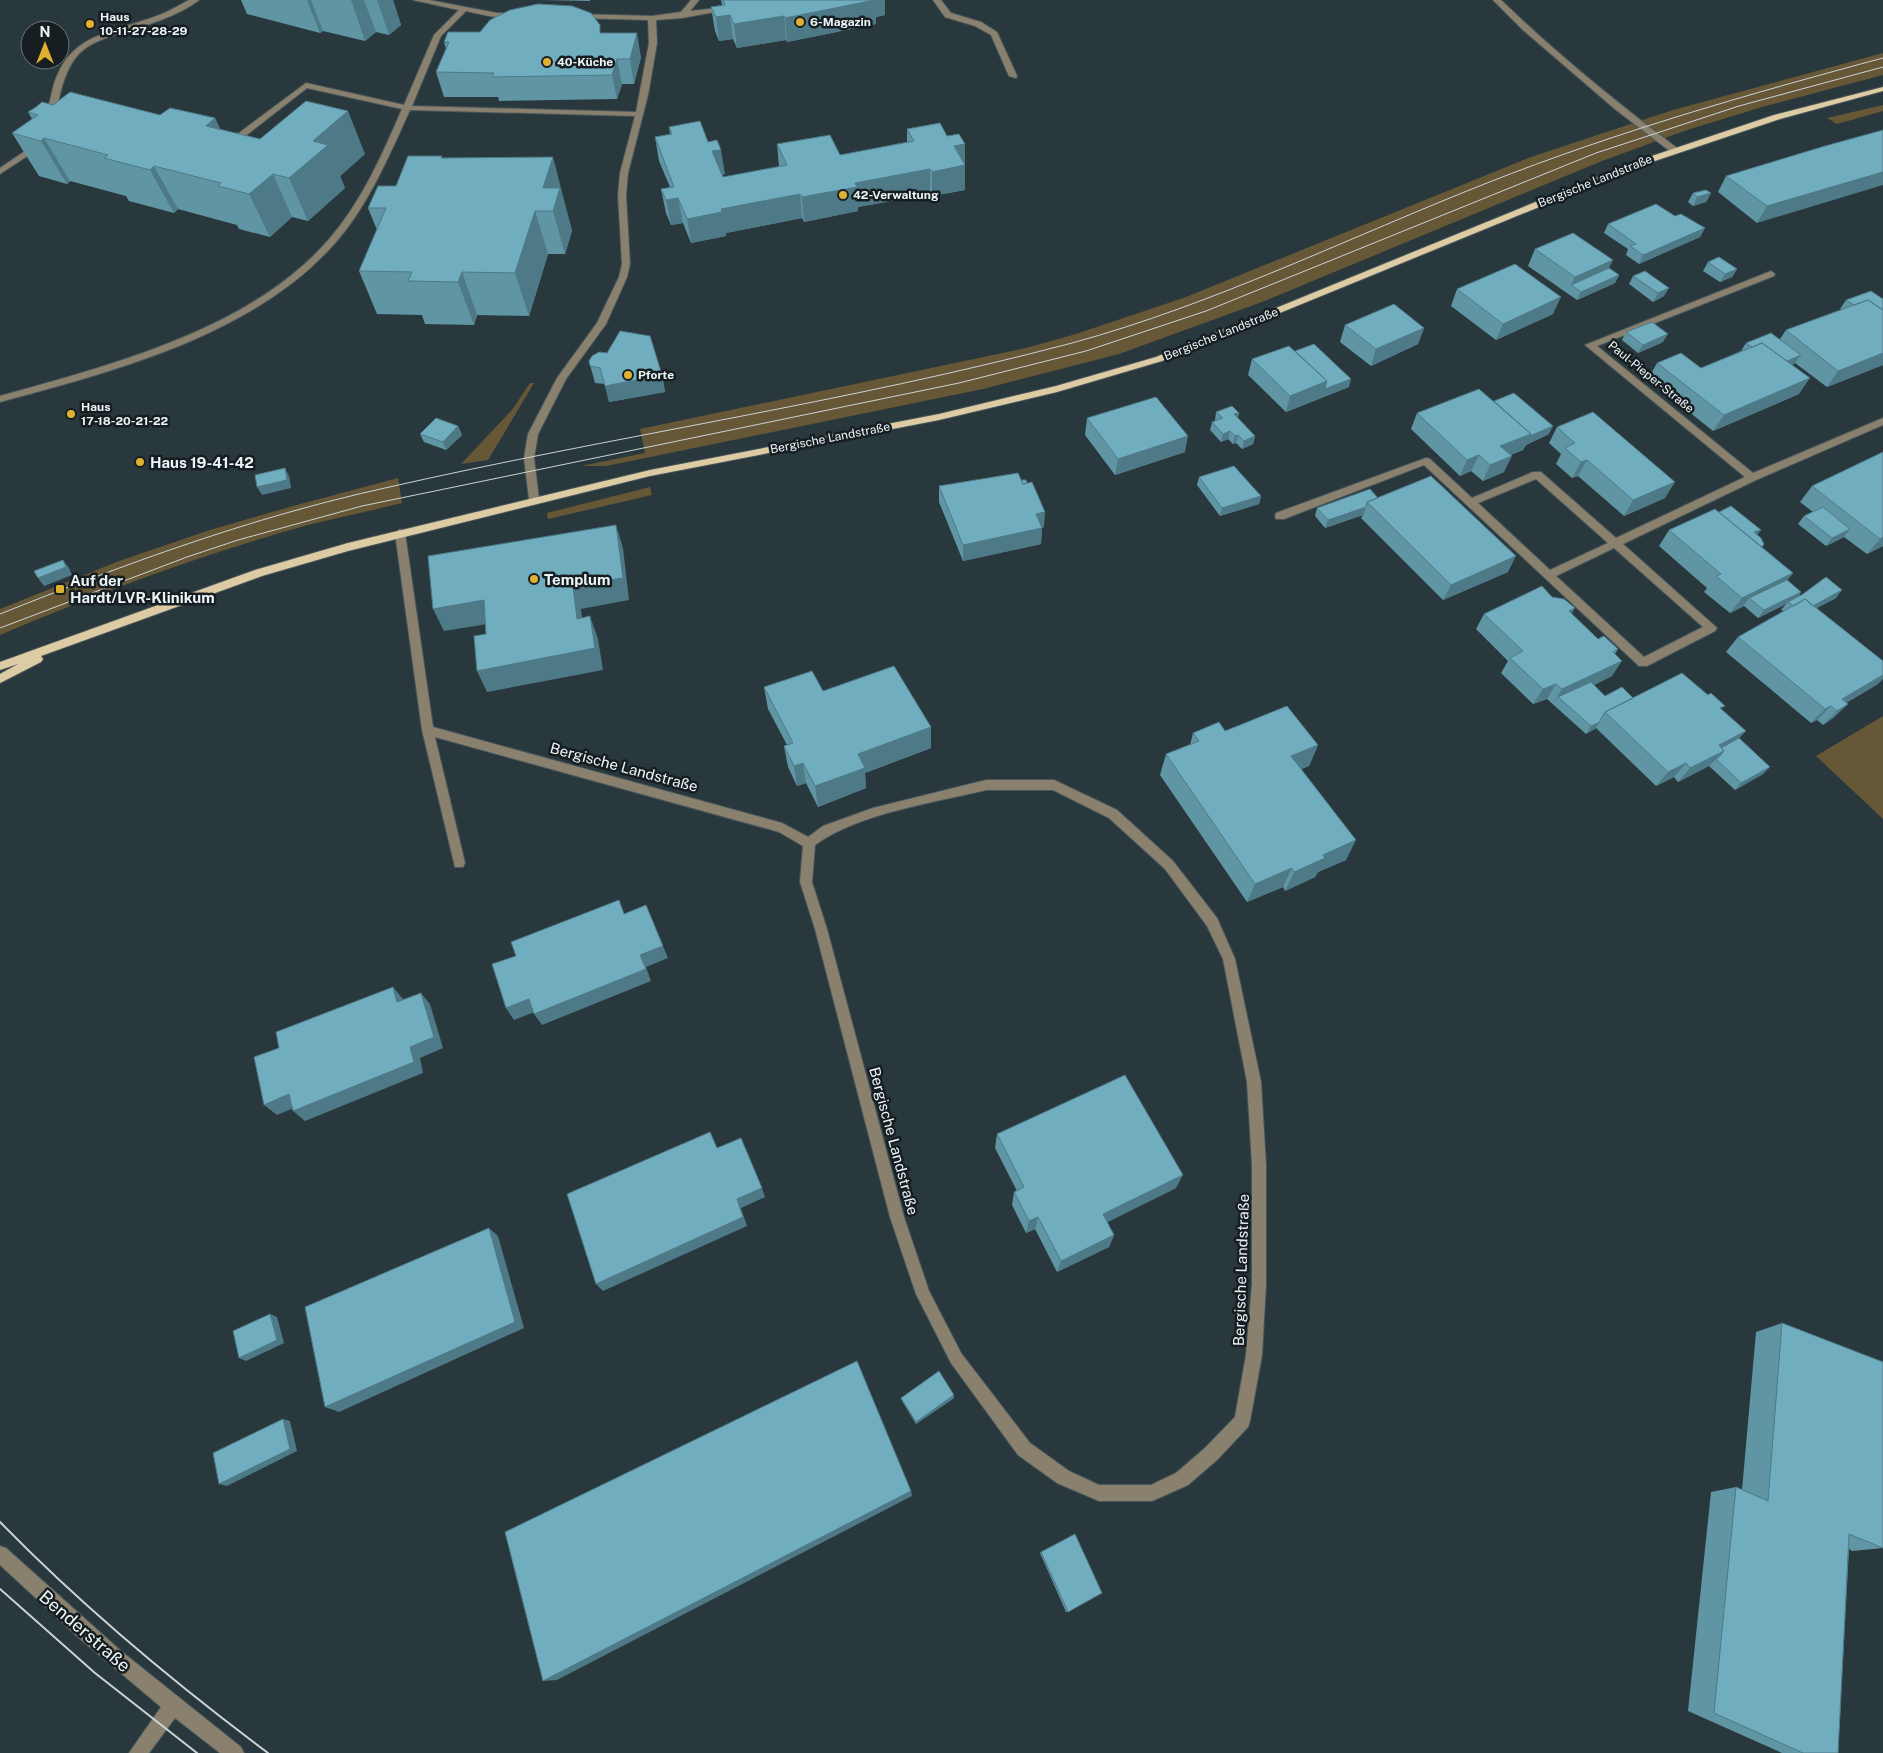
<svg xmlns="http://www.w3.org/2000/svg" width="1883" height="1753" font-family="'Public Sans',sans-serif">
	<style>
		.green { fill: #665836 }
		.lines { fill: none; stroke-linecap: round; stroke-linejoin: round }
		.minor-casing { stroke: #48565b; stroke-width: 2 }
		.major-casing { stroke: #48565b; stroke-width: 2 }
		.minor { fill: #89816d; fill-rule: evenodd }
		.major { fill: #ddcca3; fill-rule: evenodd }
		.tram-far1 { stroke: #cad4d8; stroke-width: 1 }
		.tram { stroke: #cad4d8; stroke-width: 2 }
		.wall { fill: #6095a4 }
		.shaded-wall { fill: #4e7986 }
		.building { fill: #70adbf; stroke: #4e7986 }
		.poi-dot { fill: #deb133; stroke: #171e21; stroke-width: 2 }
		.labels { text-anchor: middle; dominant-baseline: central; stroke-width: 5; stroke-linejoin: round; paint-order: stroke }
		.far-poi-label { font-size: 12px; font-weight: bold; fill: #ecf6f9; stroke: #171e21; text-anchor: start }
		.far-street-label { font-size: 12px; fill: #ecf6f9; stroke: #171e21 }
		.poi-label { font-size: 15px; font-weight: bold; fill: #ecf6f9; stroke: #171e21; text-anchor: start }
		.street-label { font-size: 15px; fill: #ecf6f9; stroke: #171e21 }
		.near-street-label { font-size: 18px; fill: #ecf6f9; stroke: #171e21 }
	</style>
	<rect width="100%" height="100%" fill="#29383d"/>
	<path class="green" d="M1883 53V75L1762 107 1687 130 1602 161 1262 302 1119 354 983 389 606 466H581L645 453 640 429 1026 348 1076 334 1186 297 1531 157 1673 110Z
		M1883 105V111L1837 124 1827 118Z
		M530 383H534L488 460 461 464 512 410Z
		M398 478 402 503C371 511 340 517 308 525 203 554 100 592 0 635V609L119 561 210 530 293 506Z
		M650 487 652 495 548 519 547 513Z
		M1883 716V819L1816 756Z"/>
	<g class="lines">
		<g class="minor-casing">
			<path id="minor" d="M189 0H199C189 8 174 15 161 20 90 46 69 34 55 120L48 122C46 113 50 100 52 92 65 36 105 34 151 18 164 14 176 7 189 0Z
				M413 0H429L497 13H517L521 15C509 22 479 14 466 11L441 36 412 106 636 112 649 43 648 20 577 18 573 16 574 14 652 16 681 12 691 0H699L690 11 727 7 731 9 682 18 656 20 657 43 648 95 628 173 626 195 630 264 627 277 606 324 566 379 538 434 534 458 539 499 538 502 534 503 529 499 524 458 528 434 557 378 597 323 619 277 622 264 618 195 620 173 635 116 410 110C390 154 368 206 336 242 255 335 115 371 0 402V396C111 365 253 329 330 238 362 201 383 153 402 109L307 88 244 137 225 139 221 137 239 133 306 83 404 105 434 35 459 10Z
				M933 0H941L951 13 981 22 997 32 1017 76 1016 78 1009 76 991 35 975 26 945 17Z
				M1493 0H1501C1556 53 1616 102 1677 148V152H1671L1616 110 1523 30Z
				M37 143 44 145 0 174V168Z
				M1771 271 1775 274 1774 276 1597 346 1753 473 1883 418V425L1756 480 1623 544 1717 628 1715 631 1647 666H1639L1424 465 1284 519H1276L1275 516 1276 513 1426 458 1430 459 1472 498 1533 472H1541L1616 538 1745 477 1585 345ZM1536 479 1608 543 1550 570 1478 503ZM1614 548 1703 627 1644 657 1556 576Z
				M400 529 405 533 433 727 782 823 808 837 823 826 873 808 986 780H1054L1117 810 1173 861 1217 918 1235 959 1261 1082 1266 1165V1284L1262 1355 1250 1421 1248 1427 1217 1460 1188 1485 1152 1501H1099L1057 1483 1018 1455 951 1363 916 1294 890 1217 815 929 800 882 803 846 779 832 435 737 465 863 463 867H455L422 730 395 533ZM986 790H1053L1109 818 1165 869 1207 926 1223 959 1247 1082 1252 1165V1284L1246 1355 1235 1417 1205 1448 1176 1473 1151 1485H1099L1069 1471 1030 1443 961 1353 929 1291 904 1217 827 929 812 882 815 845C859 813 933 803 986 790Z
				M0 1546 6 1548 121 1651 241 1747 244 1753H220L175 1718 149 1753H129L161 1707 79 1638 0 1565Z"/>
		</g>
		<g class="major-casing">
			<path id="major" d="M1883 87V91L1780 119 1637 167 1162 361 1057 392 939 420 650 476 348 551 262 576 41 656 43 659 41 662 0 683V674L18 664 0 670V662L255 570 348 543 650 470 939 414 1056 386 1156 357 1631 163 1774 115Z"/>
		</g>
		<use href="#minor" class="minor"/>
		<use href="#major" class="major"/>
		<path class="tram-far1" d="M0 614C125 564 253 517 385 488 613 436 846 403 1072 343 1215 304 1350 237 1487 183 1616 132 1749 94 1883 58
			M0 628 187 557 238 540 362 506 959 383 1086 351 1206 311 1596 153 1739 106 1883 67"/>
		<path class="tram" d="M0 1522C83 1607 173 1682 268 1753
			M0 1589 95 1673 197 1753"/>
	</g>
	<path class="wall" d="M241 0H393L401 25 389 35 376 32 365 41 323 31 320 33 247 14Z
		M541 0H590V1Z
		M721 0H885V15L876 17V24L787 42 786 40 737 48 733 39 719 41 715 31 711 7 722 5Z
		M602 33 641 57 634 84H622L617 99 499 101 498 97H444L436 72 446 49 444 42Z
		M53 105 160 115 215 118 220 129 260 139 365 154 340 176 345 188 308 221 292 217 270 237 239 229 237 225 178 209 174 213 129 201 126 196 70 181 67 184 39 176 12 133 32 119 28 112Z
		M669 127 708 142 725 174 722 175 723 177 779 167 777 144 840 155 907 142V129L947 136 965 144V190L932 196 930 194 858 207V211L804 222 802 218 726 233V236L691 243 683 223 671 225 666 213 661 189 670 187 659 161 655 137 670 134Z
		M1825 146 1757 223 1718 192 1726 176Z
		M442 158 564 201V202L572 231 565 254H548L529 316 477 315 474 325 425 324 422 315 377 314 359 271 377 230 368 208 396 186Z
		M1693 193H1711L1706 202 1693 206 1688 202Z
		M1675 216 1705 228 1700 237 1639 264 1626 255 1628 249 1604 233 1608 224Z
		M1535 249 1609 268 1619 275 1615 283 1577 300 1528 266Z
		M1708 262 1737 269 1732 277 1720 282 1703 271Z
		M1633 276 1664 296 1653 302 1629 284Z
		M1457 289 1553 314 1496 340 1451 306Z
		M1871 291 1883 365 1827 387 1795 363 1792 365 1799 394 1713 431 1648 379 1657 363 1701 368 1741 351 1746 343 1780 339 1786 330 1842 309H1840L1846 300Z
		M1345 325 1424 328 1418 344 1371 366 1340 342Z
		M1626 332 1663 342 1638 353 1622 340Z
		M1295 351 1349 387 1286 412 1248 375 1252 359Z
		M589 361 662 375 665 392 609 402 605 384 595 383Z
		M1494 401 1549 434 1526 445 1523 450 1510 455 1504 472 1483 481 1471 471 1460 476 1411 429 1417 413Z
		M1216 412 1239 413 1238 418 1255 436 1253 444 1242 449 1236 443 1233 444 1228 439 1221 442 1210 430 1212 422 1215 421V420Z
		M1087 418 1185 452 1115 475 1085 435Z
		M458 426 462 435 446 450 424 442 420 434Z
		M1557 427 1665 498 1624 516 1578 476 1572 478 1556 464 1561 454 1549 443Z
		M1883 452V546L1867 554 1844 537 1826 546 1798 524 1804 516 1813 512 1800 502 1812 486Z
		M1199 477 1261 496 1259 504 1220 516 1197 485Z
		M939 486 1044 527 1042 528 1041 544 963 561 939 502Z
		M1378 498 1508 572 1443 600 1361 518 1363 515 1325 528 1315 516 1317 508Z
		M1719 512 1757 535 1762 547 1793 573 1787 580 1801 592 1798 597 1836 598 1816 608 1878 684 1846 703 1848 704 1833 718 1823 725 1817 720 1811 723 1726 652 1738 637 1784 611 1781 610 1786 604 1758 618 1744 606 1730 613 1704 592 1707 588 1659 546 1669 530Z
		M1484 614 1598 639 1618 649 1615 654 1612 676 1594 685 1605 696 1633 698 1722 709 1739 738 1763 774 1735 790 1709 766 1678 782 1674 777 1656 786 1596 728 1586 734 1547 699 1533 704 1501 673 1508 661 1476 629Z
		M764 687 823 691 931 727V748L865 773 866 788 818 807 806 783 797 786 788 767 784 746 787 745 768 709Z
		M1225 731 1318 745 1309 766 1301 769 1346 860 1318 872 1315 877 1285 891 1283 887 1247 902 1160 775 1166 754 1190 745 1193 733Z
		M997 1134 1176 1188 1107 1222 1114 1235 1109 1247 1057 1272 1035 1229 1026 1233 1012 1205 1014 1192 1017 1191 995 1148Z
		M1782 1323 1883 1548 1852 1551 1849 1549 1838 1753H1782L1688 1711 1711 1492 1736 1487 1742 1490 1756 1332Z
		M954 1395V1398L916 1424 902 1401 901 1398Z
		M1041 1552 1068 1612H1066L1040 1553Z"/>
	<path class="shaded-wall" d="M307 0H311L323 31 320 33Z
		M351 0H364L376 32 365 41Z
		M377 0H393L401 25 389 35Z
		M871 0H885V15L876 17V24L787 42 785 18Z
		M730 15 733 39 719 41 716 17Z
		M784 16 786 40 737 48 734 24Z
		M637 33 641 57 634 84 630 59Z
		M617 59 622 84 617 99 612 75Z
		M348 111 365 154 340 176 345 188 308 221 289 178 313 141Z
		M215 118 235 162 206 126Z
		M44 138 70 181 67 184 41 141Z
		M965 144V190L932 196V172L954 146Z
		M721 150 725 174 716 176 712 151Z
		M553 157 572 231 565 254 553 211 543 188Z
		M154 166 178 209 174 213 150 170Z
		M930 169V194L858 207V211L804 222 802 197 855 183Z
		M1883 172V185L1757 223 1767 206Z
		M273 174 292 217 270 237 249 194Z
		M1711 193 1706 202 1693 206 1697 197Z
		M800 194 802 218 726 233V236L691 243 687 219 721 209Z
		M678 198 683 223 671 225 666 200Z
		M535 211 548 254 529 316 515 273Z
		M1705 228 1700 237 1639 264 1643 255Z
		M1613 260 1605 276 1571 285 1567 293 1575 277Z
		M1737 269 1732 277 1720 282 1725 274Z
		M462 272 477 315 474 325 458 282Z
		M1619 275 1615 283 1577 300 1581 292Z
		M1669 288 1664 296 1653 302 1658 293Z
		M1561 297 1553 314 1496 340 1503 324Z
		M1424 328 1418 344 1371 366 1376 349Z
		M1668 334 1663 342 1638 353 1643 345Z
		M1883 353V365L1827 387 1838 371Z
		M1801 355 1795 363 1771 374 1776 366Z
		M662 375 665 392 609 402 605 386Z
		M1810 378 1799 394 1713 431 1724 415Z
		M1351 379 1349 387 1286 412 1290 396 1327 381Z
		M1239 413 1237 421 1234 414Z
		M458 426 462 435 446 450 443 442Z
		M1553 426 1549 434 1526 445 1523 450 1493 462 1500 446 1531 434Z
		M1230 431 1228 439 1221 442 1223 434Z
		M1238 435 1236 443 1233 444 1235 436Z
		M1188 436 1185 452 1115 475 1118 459Z
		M1255 436 1253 444 1242 449 1244 441Z
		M1479 455 1471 471 1460 476 1467 460Z
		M1512 456 1504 472 1483 481 1490 465Z
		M1587 460 1578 476 1572 478 1581 462Z
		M285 468 289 476 291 488 262 495 257 487Z
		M1675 482 1665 498 1624 516 1633 500Z
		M1261 496 1259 504 1220 516 1222 508Z
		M1366 507 1363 515 1325 528 1328 520Z
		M1045 512 1044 527 1034 529 1036 514Z
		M616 525 623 548 629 600 581 609 585 641 577 619 573 586Z
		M1042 528 1041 544 963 561V545Z
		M1850 529 1844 537 1826 546 1832 538Z
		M1761 530 1755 538 1754 532Z
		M1883 537V546L1867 554 1880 539Z
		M1516 556 1508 572 1443 600 1451 585Z
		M63 560 69 568 72 575 44 586 38 578Z
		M1793 573 1781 588 1749 598 1743 606H1744L1730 613 1742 598Z
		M1842 590 1836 598 1797 619 1803 611Z
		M1801 592 1795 600 1788 602 1786 604 1758 618 1764 610Z
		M484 600 494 623 444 631 433 609Z
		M1575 608 1566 623 1569 611Z
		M590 616 598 639 603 670 487 692 477 671Z
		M1622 661 1612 676 1561 700 1558 697 1553 704 1562 689Z
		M1883 675V679L1878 684 1835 709 1842 699Z
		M1556 684 1547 699 1533 704 1543 689Z
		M1848 704 1833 718 1823 725 1837 711Z
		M1831 706 1817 720 1811 723 1825 709Z
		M1600 722 1595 729 1586 734 1591 726Z
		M931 727V748L865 773 866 788 818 807 815 786 858 754Z
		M1746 731 1733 745 1715 755 1719 745Z
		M1318 745 1309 766 1283 777 1291 756Z
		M1724 751 1709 766 1678 782 1690 768Z
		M803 763 806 783 797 786 794 766Z
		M1686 763 1674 777 1656 786 1668 772Z
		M1770 767 1763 774 1735 790 1741 783Z
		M1356 840 1346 860 1318 872 1315 877 1285 891 1294 872 1323 855Z
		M1292 868 1283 887 1247 902 1255 884Z
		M663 946 668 958 646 967 651 981 542 1025 534 1014 640 955Z
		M393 987 403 999 407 1013 397 1002Z
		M421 993 430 1004 443 1048 420 1058 423 1073 305 1121 293 1111 410 1047Z
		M529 999 537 1011 514 1020 506 1008Z
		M289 1094 301 1105 277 1115 264 1105Z
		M1183 1175 1176 1188 1098 1227 1103 1214Z
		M762 1188 765 1197 741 1208 747 1226 603 1291 596 1284 737 1199Z
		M1038 1217 1035 1229 1026 1233 1029 1221Z
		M489 1228 498 1236 524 1328 339 1412 325 1407Z
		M1114 1235 1109 1247 1057 1272 1061 1261Z
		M270 1314 277 1317 284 1343 246 1361 239 1358Z
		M954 1395V1398L916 1424V1422Z
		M283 1419 290 1421 297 1451 227 1486 219 1484Z
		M911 1491 912 1496 557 1680 543 1681Z"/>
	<path class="building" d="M723 0H875L785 18 784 16 734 24 730 15 716 17 711 7 725 5Z
		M538 4 572 6 591 13 600 25V33H637L630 59H617L612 75 492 77 494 73 436 72 449 42H444L448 32H480L490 20 510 10Z
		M70 92 160 115 170 108 184 111 215 118 206 126 260 139 306 101 348 111 313 141 328 145 289 178 273 174 249 194 218 186 221 183 154 166 150 170 104 158 108 155 44 138 41 141 12 133 38 115 28 112 36 107 42 102 53 105Z
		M700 121 708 142 717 140 721 150 712 151 723 177 787 165 777 144 830 135 840 155 914 141 907 129 940 123 947 136 959 134 965 144 954 146 965 165 932 172 930 169 855 183 857 187 802 197 800 194 721 209 722 212 687 219 678 198 666 200 661 189 674 187 655 137 672 134 669 127Z
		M1883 130V172L1767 206 1726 176 1825 146Z
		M408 156H442L441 158 553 157 543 188H560L553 211H535L515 273 462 272 458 282 408 281 412 272 359 271 386 208H368L378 186H396Z
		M1706 190 1711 193 1697 197 1693 193Z
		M1656 204 1675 216 1681 214 1705 228 1643 255 1630 246 1636 244 1608 224Z
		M1573 233 1613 260 1575 277 1535 249Z
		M1719 257 1737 269 1725 274 1708 262Z
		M1515 264 1561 297 1503 324 1457 289Z
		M1609 268 1619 275 1581 292 1571 285Z
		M1645 271 1669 288 1658 293 1633 276Z
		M1871 291 1883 299V310L1868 300 1854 305 1846 300Z
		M1868 300 1883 310V353L1838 371 1786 330Z
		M1394 304 1424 328 1376 349 1345 325Z
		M1652 322 1668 334 1643 345 1626 332Z
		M620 331 650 336 662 375 605 386 600 368 590 366 589 361 592 356 599 352 607 353Z
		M1771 333 1801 355 1787 361 1762 343 1752 347 1746 343Z
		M1762 343 1810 378 1724 415 1657 363 1681 353 1701 368Z
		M1314 344 1351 379 1325 389 1327 381 1295 351Z
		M1289 346 1327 381 1290 396 1252 359Z
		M1479 389 1531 434 1500 446 1512 456 1490 465 1479 455 1467 460 1417 413Z
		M1514 393 1553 426 1530 436 1531 434 1494 401Z
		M1156 397 1188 436 1118 459 1087 418Z
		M1232 406 1239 413 1234 414 1255 436 1244 441 1238 435 1235 436 1230 431 1223 434 1212 422 1223 418 1216 412Z
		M1593 412 1675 482 1633 500 1587 460 1581 462 1565 448 1575 443 1557 427Z
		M436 418 458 426 443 442 420 434Z
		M1883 452V537L1880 539 1812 486Z
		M1234 466 1261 496 1222 508 1199 477Z
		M285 468 287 480 257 487 255 475Z
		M1018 473 1023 484 1032 482 1045 512 1036 514 1042 528 963 545 939 486Z
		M1431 476 1516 556 1451 585 1367 502Z
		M1021 480H1026L1027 483 1023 484Z
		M1370 489 1378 498 1367 502 1366 507 1328 520 1317 508Z
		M1731 506 1761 530 1754 532 1761 538 1764 544 1762 547 1719 512Z
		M1823 507 1850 529 1832 538 1804 516Z
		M1715 509 1793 573 1742 598 1716 576 1721 574 1669 530Z
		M616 525 623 578 573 586 577 619 590 616 595 648 477 671 474 636 486 634 484 600 433 609 428 556Z
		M63 560 66 567 38 578 34 571Z
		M1826 577 1842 590 1813 606 1805 599 1794 606 1788 602 1803 594Z
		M1787 580 1801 592 1764 610 1749 598Z
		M1542 586 1552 597 1564 599 1575 608 1569 611 1598 639 1604 636 1618 649 1613 652 1622 661 1562 689 1556 684 1543 689 1510 658 1523 651 1484 614Z
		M1805 599 1883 661V675L1842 699 1848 704 1837 711 1831 706 1825 709 1738 637Z
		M894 666 931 727 858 754 865 768 815 786 803 763 794 766 784 746 793 743 764 687 812 671 823 691Z
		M1682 673 1708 695 1711 693 1725 706 1720 708 1746 731 1719 745 1724 751 1690 768 1686 763 1668 772 1605 712Z
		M1591 682 1605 696 1622 687 1633 698 1605 712 1600 720V722L1591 726 1558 697Z
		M1287 706 1318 745 1291 756 1356 840 1323 855 1325 858 1294 872 1292 868 1255 884 1166 754 1199 741 1193 733 1219 722 1225 731Z
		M1739 738 1770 767 1741 783 1716 759 1718 758 1724 751 1721 748Z
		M619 900 624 914 646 905 663 946 640 955 646 969 534 1014 529 999 506 1008 492 964 516 956 511 942Z
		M393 987 397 1002 421 993 434 1037 410 1047 414 1062 293 1111 289 1094 264 1105 254 1057 279 1048 276 1032Z
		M1125 1075 1183 1175 1103 1214 1114 1235 1061 1261 1038 1217 1029 1221 1014 1192 1024 1187 997 1134Z
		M710 1132 717 1148 741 1138 762 1188 737 1199 743 1217 596 1284 567 1194Z
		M489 1228 515 1322 325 1407 305 1307Z
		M270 1314 277 1340 239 1358 233 1331Z
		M1782 1323 1883 1362V1548L1849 1534 1838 1753H1803L1714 1713 1736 1487 1768 1501Z
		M857 1361 911 1491 543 1681 505 1532Z
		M939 1371 954 1395 916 1422 901 1398Z
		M283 1419 290 1449 219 1484 213 1453Z
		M1075 1534 1102 1593 1068 1612 1041 1552Z"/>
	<g class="poi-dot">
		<circle cx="800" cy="22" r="5"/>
		<circle cx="90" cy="24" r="5"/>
		<circle cx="547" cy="62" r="5"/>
		<circle cx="843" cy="195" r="5"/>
		<circle cx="628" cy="375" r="5"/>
		<circle cx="71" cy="414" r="5"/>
		<circle cx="140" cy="462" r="5"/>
		<circle cx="534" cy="579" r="5"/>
		<rect x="55" y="584" width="10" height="10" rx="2.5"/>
	</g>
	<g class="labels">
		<g class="far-poi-label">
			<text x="100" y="17">Haus<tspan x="100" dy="14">10-11-27-28-29</tspan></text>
			<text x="810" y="22">6-Magazin</text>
			<text x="557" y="62">40-Küche</text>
			<text x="853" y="195">42-Verwaltung</text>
			<text x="638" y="375">Pforte</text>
			<text x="81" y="407">Haus<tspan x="81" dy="14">17-18-20-21-22</tspan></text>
		</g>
		<g class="far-street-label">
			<text transform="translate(1595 181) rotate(-22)">Bergische Landstraße</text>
			<text transform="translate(1221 334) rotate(-22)">Bergische Landstraße</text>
			<text transform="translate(1651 377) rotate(39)">Paul-Pieper-Straße</text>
			<text transform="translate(830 438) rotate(-11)">Bergische Landstraße</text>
		</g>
		<g class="poi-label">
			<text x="150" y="462">Haus 19-41-42</text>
			<text x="544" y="579">Templum</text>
			<text x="70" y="580">Auf der<tspan x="70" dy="17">Hardt/LVR-Klinikum</tspan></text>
		</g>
		<g class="street-label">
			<text transform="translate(624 767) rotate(15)">Bergische Landstraße</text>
			<text transform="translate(894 1141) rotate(75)">Bergische Landstraße</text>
			<text transform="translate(1241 1270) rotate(-88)">Bergische Landstraße</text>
		</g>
		<g class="near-street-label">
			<text transform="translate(85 1631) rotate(41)">Benderstraße</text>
		</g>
	</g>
	<g transform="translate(45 45)"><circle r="24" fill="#171e21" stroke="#6c7477"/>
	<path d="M0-4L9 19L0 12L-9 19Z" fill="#deb133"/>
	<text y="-8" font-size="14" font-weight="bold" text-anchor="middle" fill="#ecf6f9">N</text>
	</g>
</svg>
